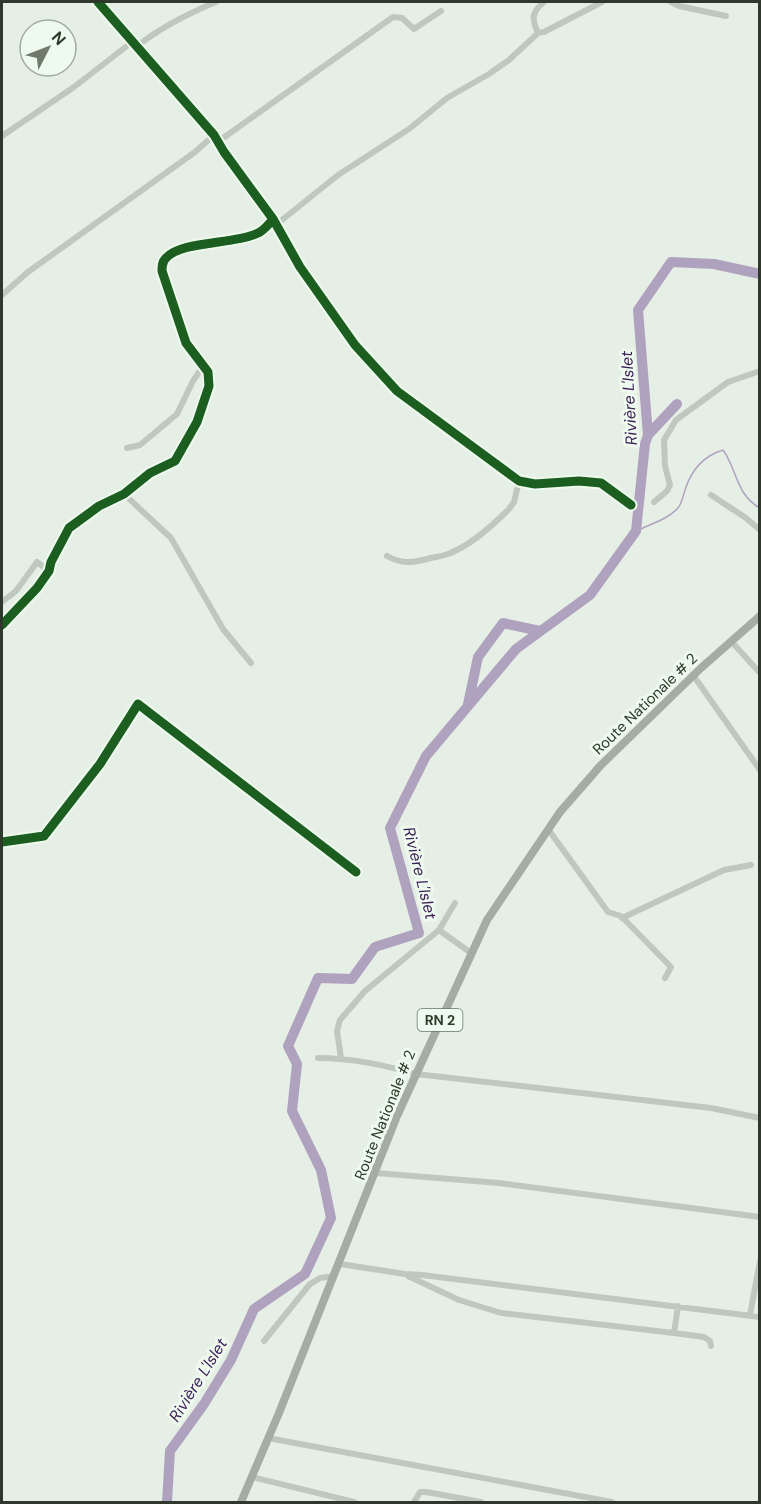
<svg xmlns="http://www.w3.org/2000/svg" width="761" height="1504" font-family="'DM Sans',sans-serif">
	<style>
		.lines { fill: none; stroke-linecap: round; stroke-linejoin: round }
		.stream { stroke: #afa2bf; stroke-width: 1.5 }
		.river { stroke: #afa2bf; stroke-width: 10 }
		.minor { stroke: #bfc8be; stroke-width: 6 }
		.major { stroke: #a5ada3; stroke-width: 8 }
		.cycleway-casing { stroke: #eefaee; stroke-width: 13 }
		.cycleway { stroke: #1b5e20; stroke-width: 9 }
		.labels { text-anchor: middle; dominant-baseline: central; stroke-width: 6; stroke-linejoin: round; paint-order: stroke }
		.shield { fill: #eefaee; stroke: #687366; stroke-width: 1.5 }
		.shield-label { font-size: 14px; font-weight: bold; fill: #2f392b }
		.street-label { font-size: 15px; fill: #2f392b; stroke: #eefaee }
		.water-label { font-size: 16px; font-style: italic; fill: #3e225a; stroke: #eefaee }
	</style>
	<rect width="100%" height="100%" fill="#e6efe5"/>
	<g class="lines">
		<path class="stream" d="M636 531C650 524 667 520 678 508 682 503 683 496 685 490 691 471 703 456 723 450 737 469 736 495 760 508"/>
		<path class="river" d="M648 435 677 404
			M468 704 478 657 503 623 540 631
			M167 1502 170 1451 204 1404 231 1360 254 1309 305 1274 331 1218 321 1170 292 1111 297 1064 288 1046 318 978 352 979 375 947 419 933 390 828 426 756 516 649 590 595 636 531 645 444 648 435 638 310 671 262 714 264 760 274"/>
		<path class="minor" d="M98 2 214 135 224 152 273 219 300 267 355 345 397 391 519 481 535 484 579 481 601 483 631 505
			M671 2 679 6 726 16
			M538 33 544 32 602 2
			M136 47C161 27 187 14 216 2
			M2 136 74 87 132 42
			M219 141 393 17 402 18 414 29 441 11
			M277 224 338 175 409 129 447 98 489 74 509 60 538 33C531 18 532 12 544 2
			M2 295 28 272 195 152 214 135
			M127 448 140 445 177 414 193 381 204 365
			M124 494 171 538 223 629 251 663
			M711 495 746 518 760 530
			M654 502 667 491 670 485 665 466 664 440 676 420 728 382 760 371
			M387 556C401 564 412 563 427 559 433 557 439 557 445 555 469 547 491 527 509 509L514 502 519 481
			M2 602 16 591 37 562 49 571
			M2 625 37 588 49 571 51 562 69 528 99 506 124 494 150 473 175 461 197 422 209 386 208 372 186 343 162 271C162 266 162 262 166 258 182 240 236 245 260 232 266 228 269 224 273 219
			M731 641 760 673
			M693 675 760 770
			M548 829 608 912 621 916 671 967 665 978
			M2 842 44 836 100 764 138 704 356 872
			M622 918 724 870 751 865
			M439 930 471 953
			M318 1058C352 1058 383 1065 416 1074L711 1108 760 1118
			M341 1058 337 1031 340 1020 365 991 439 930 455 903
			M376 1173 499 1183 760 1217
			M340 1264 405 1274 422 1275 760 1317
			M408 1276 459 1300 501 1313 674 1333 678 1306
			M750 1315 760 1261
			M674 1333 704 1337 710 1341 711 1346
			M264 1341 310 1284 320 1278 334 1276
			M268 1438 612 1502
			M252 1477 354 1502
			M414 1502 420 1492H426L481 1502"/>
		<path class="major" d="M241 1502 279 1413 397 1116 487 920 560 812 601 765 701 668 760 616"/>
		<g class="cycleway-casing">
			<path id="cycleway" d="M98 2 214 135 224 152 273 219 300 267 355 345 397 391 519 481 535 484 579 481 601 483 631 505
				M2 625 37 588 49 571 51 562 69 528 99 506 124 494 150 473 175 461 197 422 209 386 208 372 186 343 162 271C162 266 162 262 166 258 182 240 236 245 260 232 266 228 269 224 273 219
				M2 842 44 836 100 764 138 704 356 872"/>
		</g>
		<use href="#cycleway" class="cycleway"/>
	</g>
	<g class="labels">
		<rect class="shield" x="417.5" y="1009" width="45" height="22" rx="4.5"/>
		<g class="shield-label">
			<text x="440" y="1020">RN 2</text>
		</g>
		<g class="street-label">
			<text transform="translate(645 704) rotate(-44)">Route Nationale # 2</text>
			<text transform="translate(385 1115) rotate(-68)">Route Nationale # 2</text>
		</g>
		<g class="water-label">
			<text transform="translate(629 398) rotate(-93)">Rivière L'Islet</text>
			<text transform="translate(420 873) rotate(76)">Rivière L'Islet</text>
			<text transform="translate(198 1380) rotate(-58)">Rivière L'Islet</text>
		</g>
	</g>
	<rect width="761" height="1504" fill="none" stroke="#2f392b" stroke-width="6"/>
	<g transform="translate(48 48) rotate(48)"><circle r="28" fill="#eefaee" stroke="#a2ada0" stroke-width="1.5"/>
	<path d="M0-4.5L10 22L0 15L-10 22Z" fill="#6f796c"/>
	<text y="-9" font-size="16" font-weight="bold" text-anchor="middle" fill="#2f392b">N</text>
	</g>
</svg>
